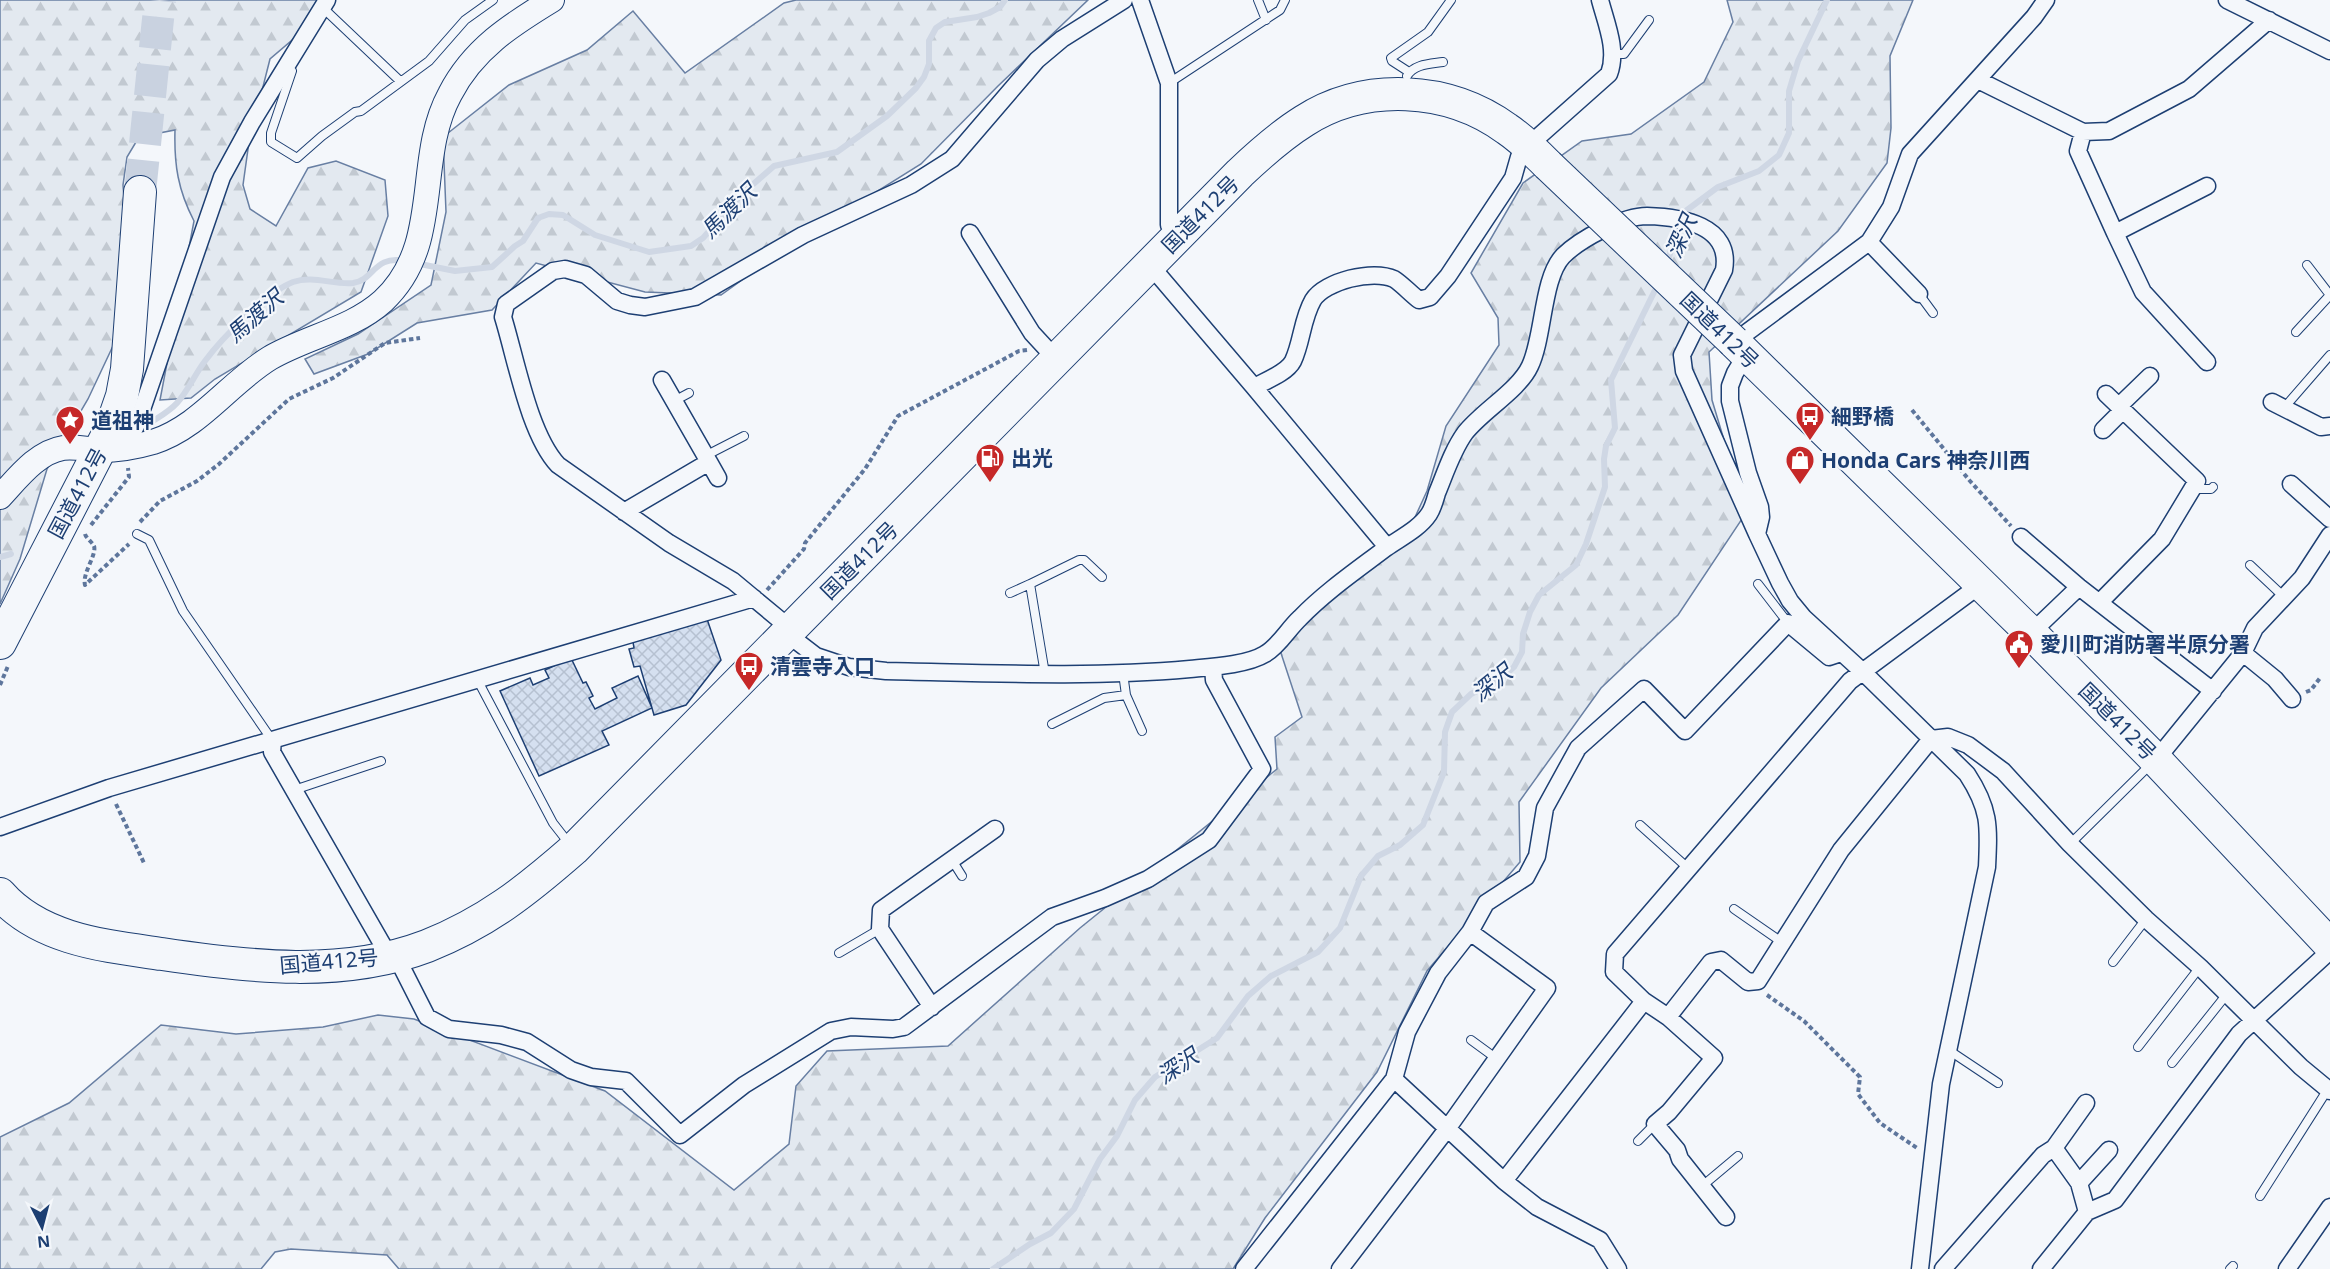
<svg xmlns="http://www.w3.org/2000/svg" width="2330" height="1269" font-family="'Noto Sans','Noto Sans JP',sans-serif">
	<style>
		.forest { fill: url(#forest-firs); stroke: #687fa3; stroke-width: 1.5 }
		.lines { fill: none; stroke-linecap: round; stroke-linejoin: round }
		.stream { stroke: #cfd7e4; stroke-width: 6 }
		.building { fill: url(#building-cross-hatch); stroke: #1d3f73; stroke-width: 1.5 }
		.highway-tunnel { stroke: #c9d2e0; stroke-width: 32; stroke-dasharray: 32 16; stroke-linecap: butt }
		.lane-casing { stroke: #1d3f73; stroke-width: 10 }
		.street-casing { stroke: #1d3f73; stroke-width: 19 }
		.secondary-casing { stroke: #1d3f73; stroke-width: 26 }
		.highway-casing { stroke: #1d3f73; stroke-width: 34 }
		.path { stroke: #5e769c; stroke-width: 4; stroke-dasharray: 4.5 3; stroke-linecap: butt }
		.lane { stroke: #f4f7fb; stroke-width: 8 }
		.street { stroke: #f4f7fb; stroke-width: 16 }
		.secondary { stroke: #f4f7fb; stroke-width: 24 }
		.highway { stroke: #f4f7fb; stroke-width: 32 }
		.highway-bridge-casing { stroke: #1d3f73; stroke-width: 34; stroke-linecap: butt }
		.highway-bridge { stroke: #f4f7fb; stroke-width: 32 }
		.labels { text-anchor: middle; dominant-baseline: central; stroke-width: 4.5; stroke-linejoin: round; paint-order: stroke }
		.street-label { font-size: 21px; fill: #1d3f73; stroke: #f4f7fb }
		.poi-label { font-size: 21px; font-weight: bold; fill: #1d3f73; stroke: #f4f7fb; text-anchor: start }
		.water-label { font-size: 22px; font-style: italic; fill: #1d3f73; stroke: #f4f7fb }
	</style>
	<defs>
		<pattern id="forest-firs" width="22" height="20" patternUnits="userSpaceOnUse" patternTransform="scale(1.5)"><rect width="22" height="20" fill="#e3e9f0"/><path d="M5 1l3.5 6h-7zM16 11l3.5 6h-7z" fill="#c2c9d1"/></pattern>
		<pattern id="building-cross-hatch" width="8" height="8" patternUnits="userSpaceOnUse" patternTransform="scale(1.5)"><rect width="8" height="8" fill="#d5e0f0"/><path d="M0 0l8 8M0 8l8-8" fill="none" stroke="#b6c1d1"/></pattern>
	</defs>
	<rect width="100%" height="100%" fill="#f4f7fb"/>
	<path class="forest" d="M0 0H332L325 12 270 59 249 142 243 185 250 209 276 226 308 168 336 161 385 180 388 216 361 292 215 379 191 398 160 400 194 221C178 190 174 165 175 130L139 137 127 157 123 185 128 248 120 331 88 399 47 469 20 559 0 604Z
		M796 0H1088L998 86 921 164 788 247 721 295 645 292 536 263 492 310 417 323 368 354 314 374 305 359 358 334 431 285 446 212 443 137 509 85 587 50 633 11 685 73 784 3Z
		M1727 0H1913L1890 56 1891 128 1887 163 1838 231 1709 352 1712 400 1746 513 1678 615 1601 688 1519 802 1520 862 1427 971 1377 1072 1265 1218 1233 1269H399L387 1255 291 1249 275 1252 261 1269H0V1137L69 1103 161 1025 236 1034 323 1027 378 1015 414 1019 605 1091 734 1190 789 1144 796 1086 827 1051 948 1046 1080 928 1277 769 1275 737 1302 717 1277 641 1405 539 1427 491 1446 426 1499 345 1498 318 1471 273 1523 183 1582 141 1631 134 1704 82 1733 22Z"/>
	<g class="lines">
		<path class="stream" d="M415 263 455 271 492 267 515 246 523 241 538 218 549 214 563 215 595 235 649 252 691 246 703 238 743 193 774 166 837 152 887 116 916 88 924 77 929 64V41L936 28 945 22 977 17 989 13 1000 7 1005 0
			M1667 265 1675 235 1687 210 1718 187 1759 171 1779 155 1789 133V91L1798 61 1827 0
			M147 425C157 418 169 412 177 403 188 391 195 374 205 361 222 338 267 292 293 282 313 275 333 285 353 283 375 280 373 255 405 261
			M0 557 11 554
			M993 1269 1030 1244 1051 1233 1074 1209 1100 1159 1117 1136 1135 1100 1155 1077 1217 1038 1248 996 1271 976 1318 952 1340 928 1361 876 1378 856 1400 845 1423 825 1444 772 1445 732 1452 712 1471 694 1500 679 1514 667 1522 652 1523 634 1530 612 1539 595 1576 565 1586 544 1605 487 1604 459 1606 446 1615 428 1611 380 1659 282"/>
	</g>
	<path class="building" d="M707 619 721 660 686 705 654 715 640 666 634 667 629 649 634 648 633 642Z
		M571 658 583 683 586 682 593 696 589 698 595 709 617 698 612 688 638 676 652 708 602 731 609 745 539 776 500 691 530 678 533 685 549 678 545 670Z"/>
	<g class="lines">
		<path class="highway-tunnel" d="M140 192 160 0"/>
		<g class="lane-casing">
			<path id="lane" d="M1258 0 1266 20
				M322 7 400 81
				M1612 54H1624L1649 20
				M287 67 292 71 271 133V142L297 158 322 136 355 112 361 111 429 61 465 20 493 0
				M1409 72 1392 61 1391 58 1428 32 1451 0
				M1407 76C1414 64 1430 64 1443 62
				M1169 83 1280 10 1285 0
				M2307 265 2330 295
				M1919 294 1933 313
				M2296 332 2330 295
				M674 401 689 393
				M2284 408 2330 355
				M705 456 744 436
				M2195 486 2200 489H2211L2213 487
				M137 534 149 540 183 611 272 740
				M2250 565 2283 596
				M1758 584 1788 623
				M1010 593 1030 584
				M1123 673 1126 695 1142 731
				M1045 674 1030 584 1079 560H1084L1102 577
				M477 679 553 823 571 846
				M1052 724 1104 698 1126 695
				M294 790 381 761
				M1640 825 1689 869
				M2070 844 2151 764
				M952 860 962 876
				M1734 909 1783 943
				M839 953 880 929
				M2113 962 2146 919
				M1471 1040 1497 1059
				M2138 1047 2200 967
				M1947 1049 1998 1083
				M2172 1063 2227 994
				M1638 1141 1655 1124
				M1701 1187 1738 1156
				M2260 1196 2328 1089
				M2230 1269 2233 1266"/>
		</g>
		<g class="street-casing">
			<path id="street" d="M1124 0 1062 39 1037 60 952 159 911 185 803 235 695 297 645 307 630 305 617 301 586 275 565 269 553 271 506 304 503 317C516 359 529 434 558 465L669 543 733 581 780 620 786 633 816 656 849 667 886 671C987 673 1089 678 1190 669 1211 667 1247 665 1265 654 1279 646 1288 629 1300 618 1325 592 1357 570 1386 548 1400 538 1419 529 1429 514 1433 508 1435 500 1437 493 1445 474 1452 451 1465 433 1482 411 1519 390 1530 366 1544 337 1542 278 1563 256 1580 239 1623 216 1647 216 1681 217 1732 225 1724 270L1682 355 1684 371 1757 534
				M1140 0 1169 83V225L1178 236
				M2227 0 2330 51
				M1978 80 2083 132 2109 131 2189 89 2269 20
				M2083 132 2078 151 2115 233 2207 186
				M970 233 1032 333 1056 359
				M2115 233 2143 292 2207 362
				M1869 242 1919 294
				M1150 265 1254 387 1387 547
				M1734 342 1869 242 1891 207 1910 154 2034 17 2046 0
				M1746 355 1735 373 1730 386V401L1748 473 1760 507 1761 517 1757 534 1780 583 1790 601 1804 618 1863 672 1967 774C1990 809 1989 826 1987 867L1941 1084 1920 1269
				M1254 387C1265 381 1287 373 1293 361 1302 342 1302 319 1313 300 1325 281 1373 269 1394 279 1402 284 1411 294 1419 300L1430 297 1448 276 1513 178 1519 157 1528 146 1609 74C1618 50 1606 23 1600 0
				M2272 402 2321 427 2330 426
				M2119 406 2150 376
				M2103 430 2123 410
				M125 448 137 424 222 177 252 122 327 0
				M709 462 718 478
				M2291 484 2330 519
				M624 512 709 462 662 380
				M2021 537 2079 587 2213 691
				M2100 602 2162 539 2197 481 2106 394
				M2031 633 2079 587
				M2243 653 2275 679 2292 699
				M273 740 272 752 389 956
				M2156 760 2243 653 2255 628 2302 578 2330 535
				M0 827 109 788 754 598
				M395 954 427 1017 449 1029 501 1035 527 1042 571 1070 591 1077 626 1081 680 1135 744 1085 831 1031 851 1027 893 1029 904 1027 1052 917 1105 898 1148 879 1209 840 1262 769 1214 680 1213 667
				M932 1007 880 929 881 910 995 829
				M1668 1017 1711 962 1721 960 1748 982 1758 981 1841 850 1931 739 1948 737 1968 745 2003 771 2070 844 2146 919 2200 967 2301 1067 2330 1091
				M2054 1148 2079 1183 2087 1212
				M1504 1181 1644 1001
				M2079 1183 2109 1150
				M1726 1217 1680 1159 1677 1150 1655 1124 1669 1112 1714 1058 1668 1017 1644 1001 1614 972 1615 954 1850 681 1980 585
				M1244 1269 1394 1079
				M1340 1269 1447 1129 1547 988 1470 932
				M1618 1269 1600 1240 1537 1207 1504 1181 1394 1079 1407 1032 1438 973 1470 932 1486 903 1526 877 1537 856 1545 808 1578 748 1644 689 1685 731 1788 623 1829 657 1841 653
				M1943 1269 2043 1155 2054 1148 2086 1103
				M2041 1269 2087 1212 2115 1200 2239 1034 2330 951
				M2287 1269 2330 1207"/>
		</g>
		<g class="secondary-casing">
			<path id="secondary" d="M0 497C17 479 37 452 63 448 75 446 88 450 100 450 117 450 136 447 153 442 200 427 229 383 270 358 306 337 352 329 383 301 444 244 414 160 450 94 473 49 511 25 552 0"/>
		</g>
		<g class="highway-casing">
			<path id="highway" d="M1734 342 2031 633 2156 760 2330 945
				M0 643 111 428 122 396 127 369 140 192
				M0 894C40 940 106 946 162 954 249 967 343 978 427 946 487 922 526 891 574 849L1240 173C1260 154 1280 136 1304 121 1365 82 1448 86 1507 129 1522 139 1535 152 1548 165"/>
		</g>
		<path class="path" d="M1912 410 1970 481 2011 526
			M140 522 160 501 197 481 219 464 289 399 333 378 385 343 420 338
			M91 525 129 477 128 468
			M85 534C86 538 92 542 94 546 97 555 82 573 85 585L129 544
			M767 590 804 549 805 543 865 469 898 416 1019 351 1027 350
			M0 685 8 666
			M2306 692 2311 690 2320 678
			M116 804 144 863
			M1767 995 1804 1021 1860 1077 1858 1094 1880 1123 1917 1148"/>
		<use href="#lane" class="lane"/>
		<use href="#street" class="street"/>
		<use href="#secondary" class="secondary"/>
		<use href="#highway" class="highway"/>
		<g class="highway-bridge-casing">
			<path id="highway-bridge" d="M1548 165 1734 342"/>
		</g>
		<use href="#highway-bridge" class="highway-bridge"/>
	</g>
	<defs>
		<g id="bus-pin" transform="scale(1.5)"><path d="M0 17L-7.5 6A9.5 9.5 0 1 1 7.5 6Z" fill="#c62828" stroke="#f4f7fb"/><path d="M-5-6H5V4H4V6H2V4H-2V6H-4V4H-5ZM-3.5-4V0h7V-4ZM-3.5 1.2v1.5H-2V1.2ZM2 1.2v1.5H3.5V1.2Z" fill="#fff"/></g>
		<g id="sight-pin" transform="scale(1.5)"><path d="M0 17L-7.5 6A9.5 9.5 0 1 1 7.5 6Z" fill="#c62828" stroke="#f4f7fb"/><path d="M0-6L1.8-2.2L6-1.7L2.9 1.2L3.7 5.4L0 3.3L-3.7 5.4L-2.9 1.2L-6-1.7L-1.8-2.2Z" fill="#fff"/></g>
		<g id="fuel-pin" transform="scale(1.5)"><path d="M0 17L-7.5 6A9.5 9.5 0 1 1 7.5 6Z" fill="#c62828" stroke="#f4f7fb"/><path d="M-5.5-6h7V0h2V4h1.3V-2.5L3-4.5l.8-.8L6-3V5H2.5V1h-1V6h-7ZM-4.2-4.7v3.2H.2V-4.7Z" fill="#fff"/></g>
		<g id="shop-pin" transform="scale(1.5)"><path d="M0 17L-7.5 6A9.5 9.5 0 1 1 7.5 6Z" fill="#c62828" stroke="#f4f7fb"/><path d="M-5-2.5h2.3a2.7 3.5 0 0 1 5.4 0H5L5.5 6h-11ZM-1.5-2.5h3a1.5 2.3 0 0 0-3 0Z" fill="#fff"/></g>
		<g id="civic-pin" transform="scale(1.5)"><path d="M0 17L-7.5 6A9.5 9.5 0 1 1 7.5 6Z" fill="#c62828" stroke="#f4f7fb"/><path d="M-.6-6.5H3V-4.5H.6V-3L4-1V1h2V6H-6V1h2V-1L-.6-3ZM-1.2 2.5V6h2.4V2.5Z" fill="#fff"/></g>
	</defs>
	<g fill-rule="evenodd">
		<use href="#bus-pin" x="1810" y="416"/>
		<use href="#sight-pin" x="70" y="420"/>
		<use href="#fuel-pin" x="990" y="458"/>
		<use href="#shop-pin" x="1800" y="460"/>
		<use href="#civic-pin" x="2019" y="644"/>
		<use href="#bus-pin" x="749" y="666"/>
	</g>
	<g class="labels">
		<g class="street-label">
			<text transform="translate(1200 214) rotate(-45)">国道412号</text>
			<text transform="translate(1720 330) rotate(44)">国道412号</text>
			<text transform="translate(77 493) rotate(-62)">国道412号</text>
			<text transform="translate(859 560) rotate(-45)">国道412号</text>
			<text transform="translate(2118 721) rotate(45)">国道412号</text>
			<text transform="translate(329 961) rotate(-5)">国道412号</text>
		</g>
		<g class="poi-label">
			<text x="1831" y="416">細野橋</text>
			<text x="91" y="420">道祖神</text>
			<text x="1011" y="458">出光</text>
			<text x="1821" y="460">Honda Cars 神奈川西</text>
			<text x="2040" y="644">愛川町消防署半原分署</text>
			<text x="770" y="666">清雲寺入口</text>
		</g>
		<g class="water-label">
			<text transform="translate(728 210) rotate(-44)">馬渡沢</text>
			<text transform="translate(1680 236) rotate(-66)">深沢</text>
			<text transform="translate(254 315) rotate(-41)">馬渡沢</text>
			<text transform="translate(1491 682) rotate(-39)">深沢</text>
			<text transform="translate(1177 1065) rotate(-34)">深沢</text>
		</g>
	</g>
	<g transform="translate(42 1227) rotate(174)" stroke="#f4f7fb" stroke-width="4.5" paint-order="stroke">
	<path d="M0-4.5L10 22L0 15L-10 22Z" fill="#1d3f73"/>
	<text y="-9" font-size="16" font-weight="bold" text-anchor="middle" fill="#1d3f73">N</text>
	</g>
</svg>
